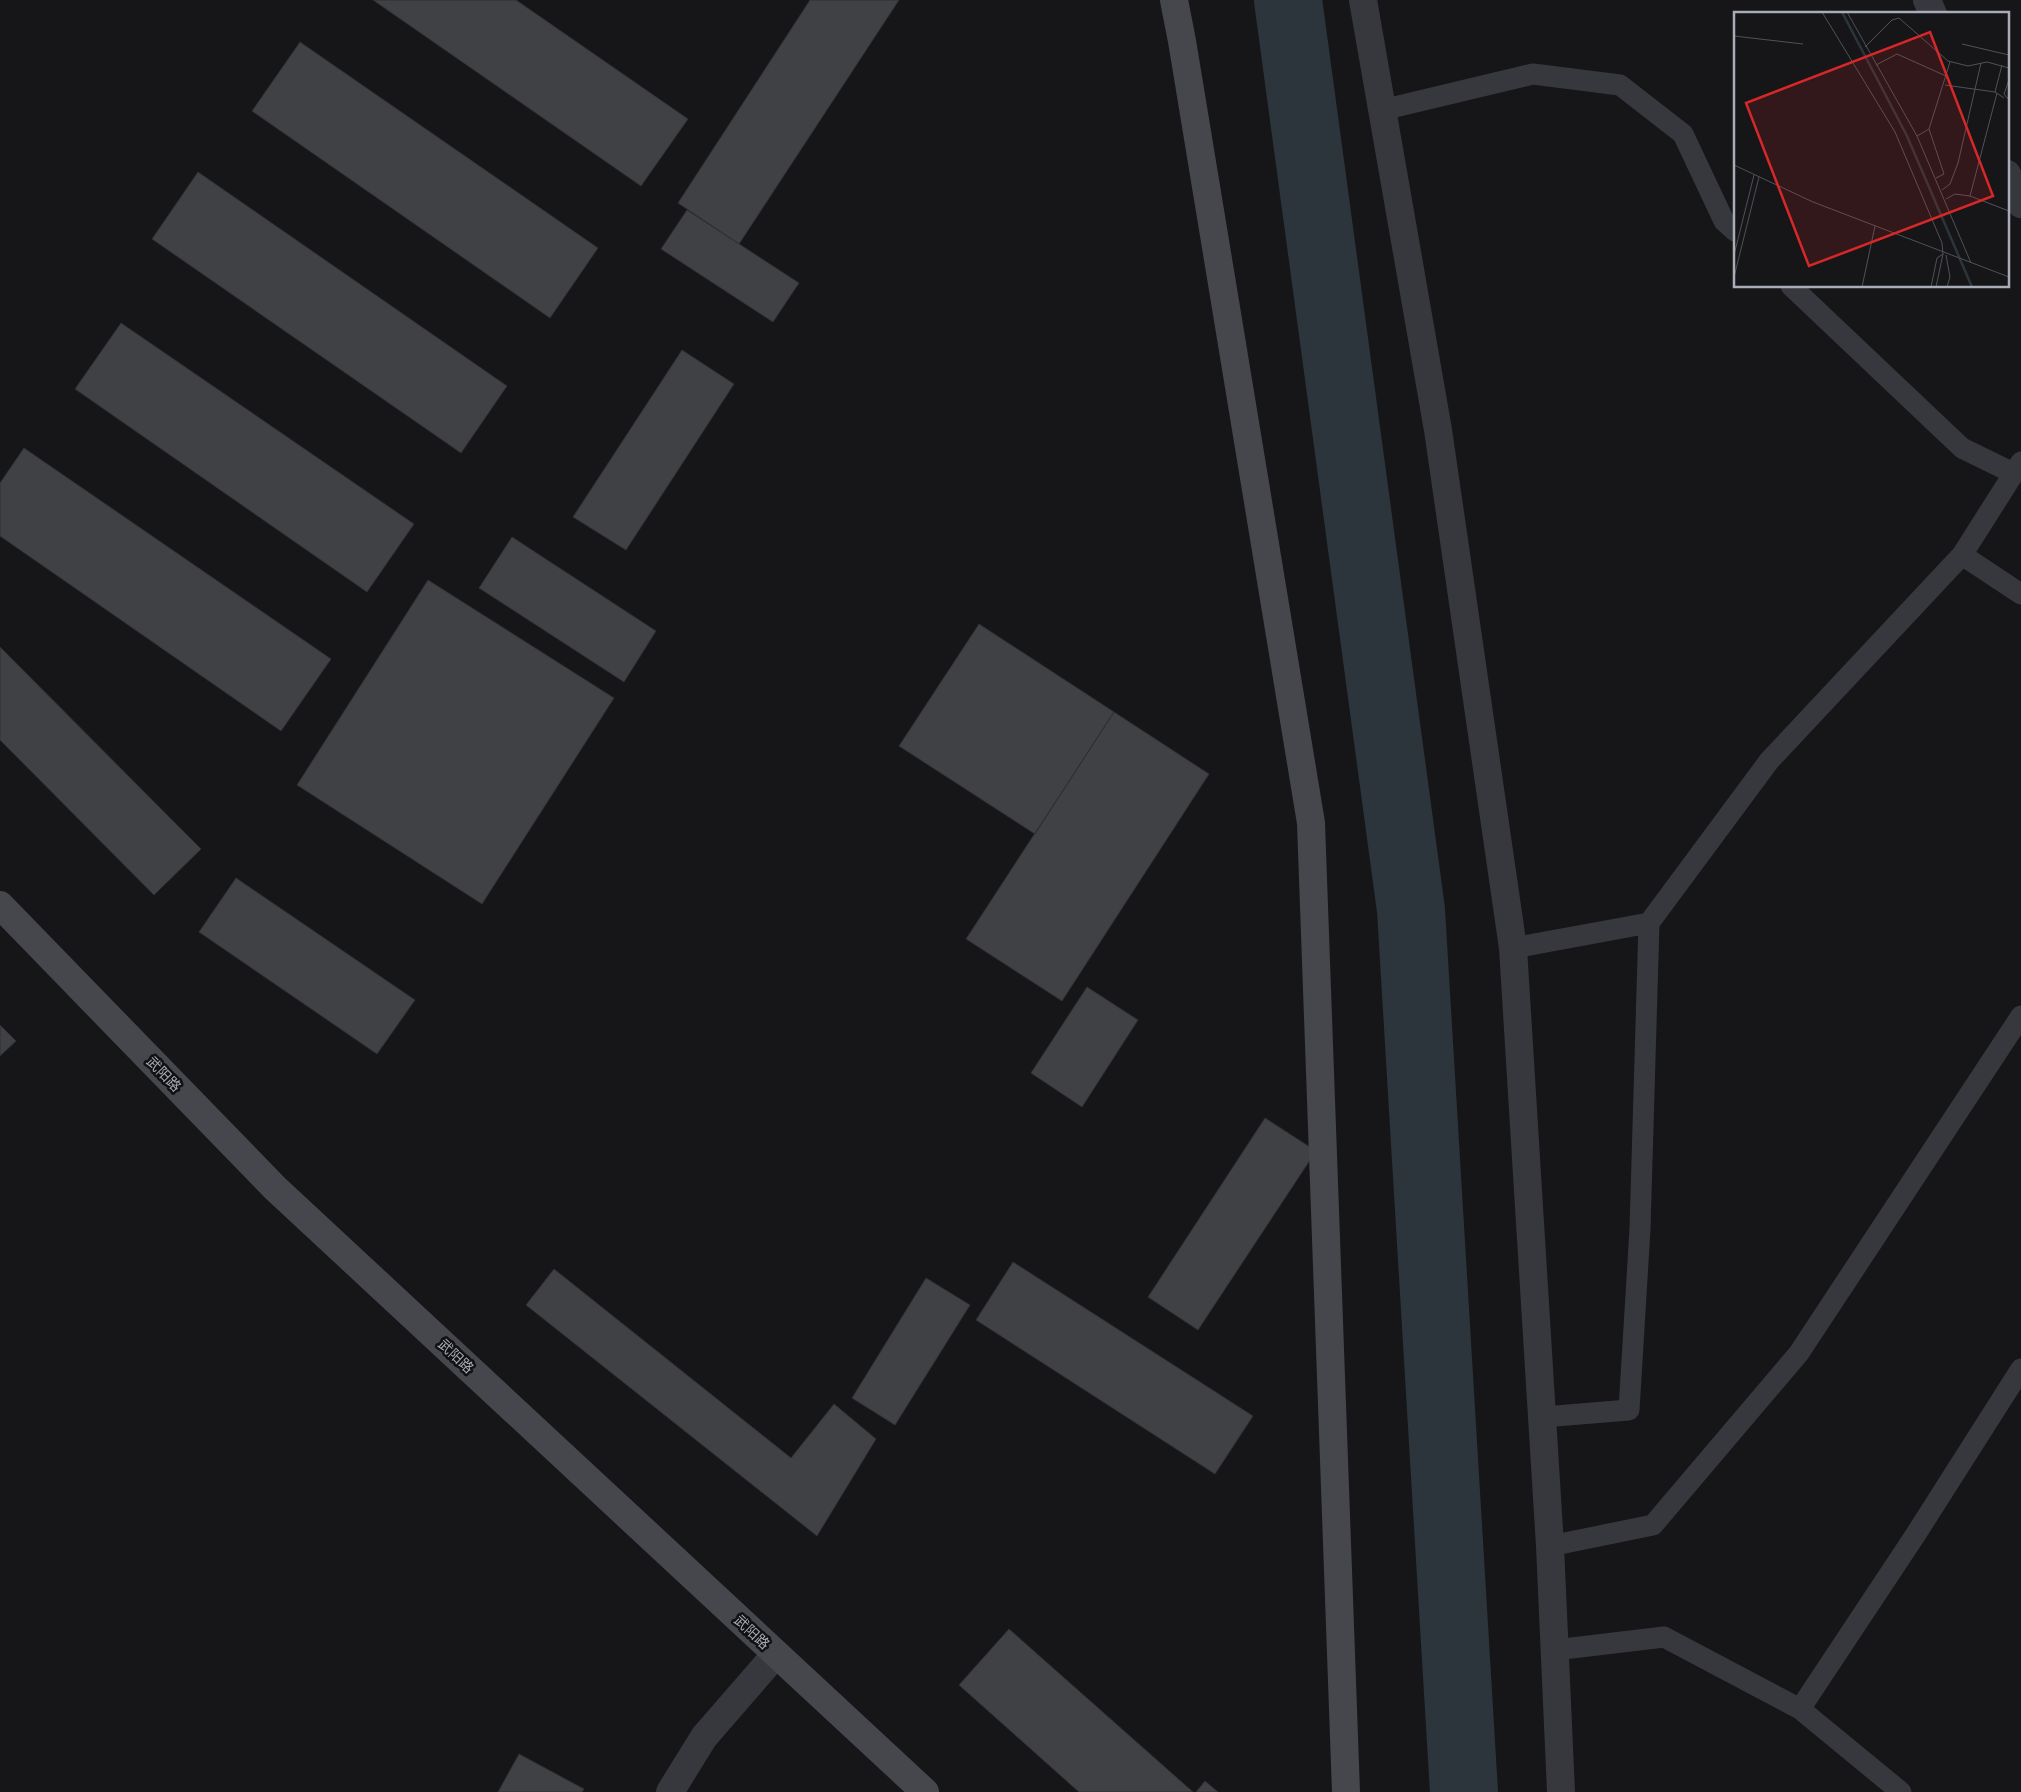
<svg xmlns="http://www.w3.org/2000/svg" width="2021" height="1792" font-family="Arial,'Noto Sans SC',sans-serif">
<style>
.lines{fill:none;stroke-linecap:round;stroke-linejoin:round}
.river{stroke:#2c353c;stroke-width:68}
.building{fill:#404145;stroke:#303034}
.lane{stroke:#37383d;stroke-width:21}
.street{stroke:#37383d;stroke-width:28}
.secondary{stroke:#45474d;stroke-width:28}
.labels{text-anchor:middle;dominant-baseline:central;stroke-width:5;stroke-linejoin:round;paint-order:stroke}
.street-label{font-size:14px;fill:#a8adb8;stroke:#111113}
.inset-river{fill:none;stroke:#2c353c;stroke-width:2.5}
.inset-road{fill:none;stroke:#505258;stroke-width:1}
.view{fill:#d62828;fill-opacity:0.15;stroke:#d62828;stroke-width:2.5}
.inset-edge{fill:none;stroke:#a8adb8;stroke-width:2.5}
</style>
<rect width="100%" height="100%" fill="#161618"/>
<g class="lines">
<!-- river -->
<path class="river" d="M1288,0l123,910 53,882"/>
</g>
<!-- building -->
<path class="building" d="M373,0h143l172,119 -47,67z
M810,0h89l-160,244 -61,-41z
M300,42l298,206 -48,70 -298,-207z
M198,172l309,214 -46,67 -309,-214z
M687,210l112,73 -26,39 -112,-73z
M121,323l293,201 -47,68 -292,-203z
M682,350l52,34 -108,166 -53,-33z
M24,448l307,211 -50,72 -281,-195v-53z
M512,537l144,94 -32,51 -145,-94z
M428,580l186,118 -132,206 -185,-119z
M979,624l135,88 -79,122 -136,-88z
M0,647l201,202 -47,46 -154,-155z
M1114,712l95,62 -147,227 -96,-62z
M236,878l179,122 -38,54 -178,-122z
M1087,987l51,33 -56,87 -51,-34z
M0,1025l16,16 -16,15z
M1265,1118l51,33 -118,179 -50,-33z
M1013,1262l240,154 -38,58 -239,-154z
M554,1269l237,189 43,-54 42,35 -59,97 -291,-231z
M926,1278l44,27 -75,120 -43,-27z
M1009,1629l184,163h-114l-120,-107z
M519,1754l65,35 -2,3h-84z
M1205,1781l13,11h-22z"/>
<g class="lines">
<!-- lane -->
<path class="lane" d="M1382,110l151,-36 87,11 63,49 41,87 11,10
M1791,286l171,162 51,25
M1962,555l59,39
M1513,948l136,-25 120,-162 193,-206 59,-93
M1543,1417l86,-7 11,-181 9,-306
M1550,1546l103,-21 146,-172 222,-337
M1555,1650l109,-13 136,72 101,83
M1800,1709l116,-175 105,-165"/>
<!-- street -->
<path class="street" d="M1363,0l75,430 75,518 37,598 11,246
M1927,0l6,14
M2007,174l14,30
M670,1792l34,-55 72,-83"/>
<!-- secondary -->
<path class="secondary" d="M1174,0l8,41 129,782 35,969
M0,905l275,283 650,604"/>
</g>
<g class="labels">
<!-- street labels -->
<g class="street-label">
<text transform="translate(164 1074) rotate(46)">武阳路</text>
<text transform="translate(456 1356) rotate(43)">武阳路</text>
<text transform="translate(752 1632) rotate(43)">武阳路</text>
</g>
</g>
<!-- overview -->
<g transform="translate(1734 12)">
<rect width="275" height="275" fill="#161618"/>
<path class="inset-river" d="M108,0l65,124 65,151"/>
<path class="inset-road" d="M88,0l73,120 47,111 1,11 -7,33M113,0l70,124 54,127M0,24l69,8M228,32l47,11M131,35l27,-27 7,-2 49,43 20,5 19,-4 22,6M142,53l21,-11 49,22M275,68l-5,14 5,6M211,73l50,7 9,6M261,80l7,-27M195,117l15,45 -8,4M183,124l12,-7 21,-67M0,153l79,37 196,75M208,178l8,-6 8,-21 23,-100M236,184l27,-103M212,187l9,-5 15,2 39,15M0,243l20,-80M212,243l4,22 -3,10M0,265l25,-100M128,275l13,-61M197,275l6,-29 6,-4"/>
<path class="view" d="M196,20l63,164 -184,70 -63,-163z"/>
<rect width="275" height="275" class="inset-edge"/>
</g>
</svg>
